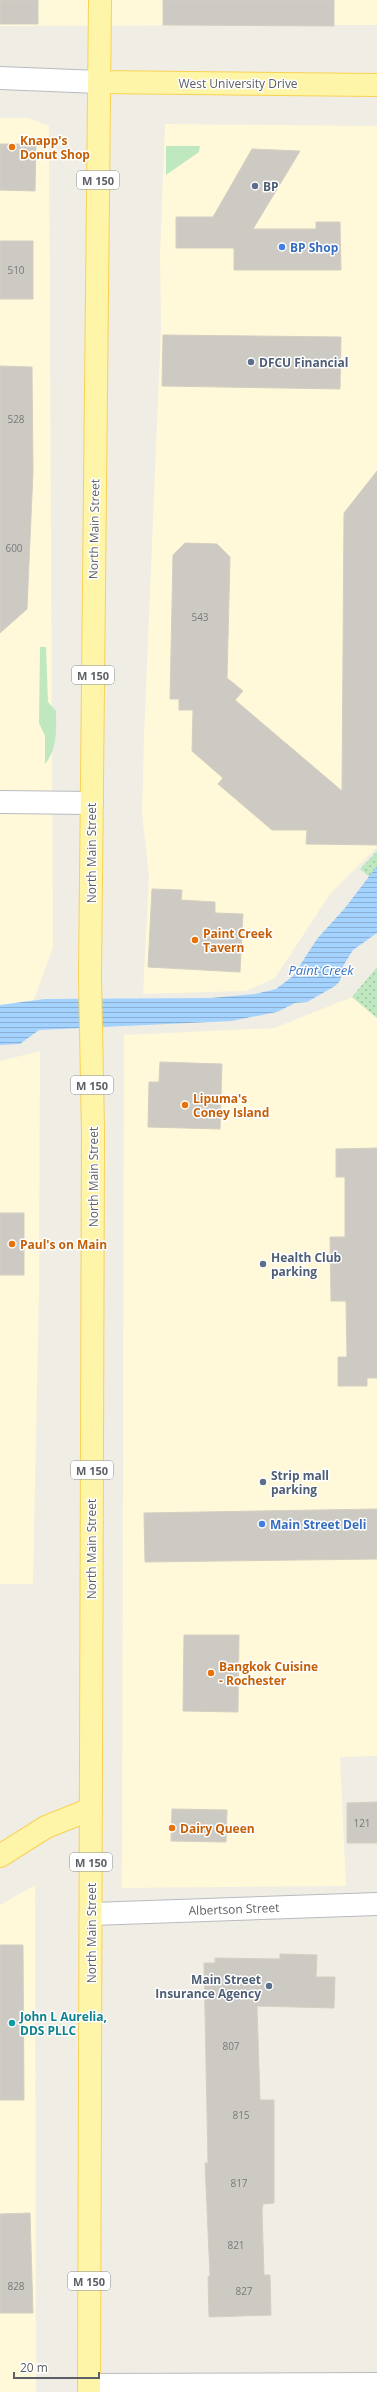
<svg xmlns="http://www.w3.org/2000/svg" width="377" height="2392" font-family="'Open Sans',sans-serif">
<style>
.commercial{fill:#fff8d9}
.green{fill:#bfe8c1}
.park{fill:url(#park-dots)}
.water{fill:url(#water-rules)}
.building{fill:#cccac3;stroke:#d4cfc1}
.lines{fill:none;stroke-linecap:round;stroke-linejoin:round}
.minor-casing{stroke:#b9bbc0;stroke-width:24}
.major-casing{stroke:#f9d252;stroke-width:24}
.minor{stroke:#fff;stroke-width:22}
.major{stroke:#fff5a9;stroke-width:22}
.food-dot{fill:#e8710a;stroke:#fff;stroke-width:1.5}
.service-dot{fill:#5c6f8a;stroke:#fff;stroke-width:1.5}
.shop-dot{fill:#3f7fe0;stroke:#fff;stroke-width:1.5}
.culture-dot{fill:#0f9aa8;stroke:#fff;stroke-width:1.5}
.labels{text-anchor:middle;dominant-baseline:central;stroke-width:3;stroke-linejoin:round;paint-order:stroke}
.number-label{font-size:10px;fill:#787a7c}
.shield{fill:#fff;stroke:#8d8f93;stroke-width:1}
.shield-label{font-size:11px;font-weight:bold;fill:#5c5f65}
.street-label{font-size:12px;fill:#5c5f65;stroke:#fff}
.food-label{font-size:12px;font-weight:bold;fill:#c56008;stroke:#fff;text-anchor:start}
.service-label{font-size:12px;font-weight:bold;fill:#4e5e75;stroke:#fff;text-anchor:start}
.shop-label{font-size:12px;font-weight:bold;fill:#366cbe;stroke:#fff;text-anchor:start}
.culture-label{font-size:12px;font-weight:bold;fill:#0d838f;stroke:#fff;text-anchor:start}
.water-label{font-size:13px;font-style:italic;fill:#3d77c1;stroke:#fff}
</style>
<defs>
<pattern id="park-dots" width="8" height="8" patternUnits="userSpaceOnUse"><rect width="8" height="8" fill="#bfe8c1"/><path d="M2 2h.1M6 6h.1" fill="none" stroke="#9ebfa0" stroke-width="1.8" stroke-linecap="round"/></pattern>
<pattern id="water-rules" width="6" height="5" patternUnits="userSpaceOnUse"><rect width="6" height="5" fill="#a4d3ff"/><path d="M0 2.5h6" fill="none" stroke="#89aed2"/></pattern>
</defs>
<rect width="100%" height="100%" fill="#efede4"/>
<!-- commercial -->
<path class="commercial" d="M0,0h377v25l-377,1z
M0,118h28l21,8 4,821 -19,53 -34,5z
M165,124l212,2v721l-47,47 -55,84 -29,13 -103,3 6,-118 -7,-62 2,-78 17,-409 -1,-72z
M352,997l25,21v738l-37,1 6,129 -224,2 2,-853 150,-7z
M40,1051l-1,239 -6,294h-33v-523z
M35,1885l1,507h-36v-487z"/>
<!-- green -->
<path class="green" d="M166,146h34l-1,6 -33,23z
M40,647h6l2,55 8,9c0,19 2,37 -11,53v-28l-6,-13z"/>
<!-- park -->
<path class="park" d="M377,851v32l-17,-14z
M377,967v51l-25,-21z"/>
<!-- water -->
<path class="water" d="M377,866v67l-24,17 -10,16 -3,15 -5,5 -28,16 -12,1 -18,9 -46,9 -192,9 -19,14 -20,1v-40l45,-6 166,-1 44,-4 21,-5 17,-13 24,-37 28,-31z"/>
<!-- building -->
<path class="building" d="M0,0h38v24h-38z
M163,0h171v26l-171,-1z
M0,144h36l-1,47 -35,-1z
M252,149l48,2 -47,78h63v-7h24l1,48h-107v-22h-58v-31h37z
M0,241h33v58h-33z
M163,335l178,2 -1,52 -178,-3z
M0,366l32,1 1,105 -6,137 -27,24z
M377,471v374l-71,-1 1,-14h-35l-54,-46 5,-6 -31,-27 1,-41h-14v-11h-9l3,-144 12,-12 32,1 13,13 -3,121 16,13 -8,9 107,91 2,-278z
M152,889l30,1 -1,10 34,2v11l28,1 -3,58 -92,-5z
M160,1062l62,2 -2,65 -72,-2 1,-45h10z
M377,1148v230h-10v8h-29v-29h9l-1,-56h-15l-1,-64h15v-60h-9v-28z
M0,1213h24v62h-24z
M377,1509v50l-232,3 -1,-49z
M184,1635h55l-1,77 -55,-1z
M377,1802v41h-30v-40z
M172,1809l55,1 -1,32 -55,-1z
M0,1945h23l1,155h-24z
M280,1954l37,1 -1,22h19l-1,31 -77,-2 3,94h14v103l-11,1 -1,7 2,64h6l1,40 -62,2 -1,-40 2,-1 -5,-113h3l-4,-200h11v-5l65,1z
M30,2213l3,100h-33v-99z"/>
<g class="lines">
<!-- minor casing -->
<g class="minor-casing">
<path id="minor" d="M0,78l99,4
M0,802l92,1
M92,1914l285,-10
M89,2385l288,-1"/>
</g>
<!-- major casing -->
<g class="major-casing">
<path id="major" d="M99,82l278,3
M0,1856l46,-29 45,-18
M89,2392l4,-1261 -3,-154 10,-977"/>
</g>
<!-- minor -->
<use href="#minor" class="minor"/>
<!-- major -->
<use href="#major" class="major"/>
</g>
<!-- markers -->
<g class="food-dot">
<circle cx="12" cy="147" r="4"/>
<circle cx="195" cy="940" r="4"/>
<circle cx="185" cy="1105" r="4"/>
<circle cx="12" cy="1244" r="4"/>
<circle cx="211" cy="1673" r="4"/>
<circle cx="172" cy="1828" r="4"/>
</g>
<g class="service-dot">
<circle cx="255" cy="186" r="4"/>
<circle cx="251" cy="362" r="4"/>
<circle cx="263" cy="1264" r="4"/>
<circle cx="263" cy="1482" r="4"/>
<circle cx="269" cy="1986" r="4"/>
</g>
<g class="shop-dot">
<circle cx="282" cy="247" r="4"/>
<circle cx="262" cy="1524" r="4"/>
</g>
<circle class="culture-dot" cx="12" cy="2023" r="4"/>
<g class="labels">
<!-- number labels -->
<g class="number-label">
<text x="16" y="270">510</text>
<text x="16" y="419">528</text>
<text x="14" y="548">600</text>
<text x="200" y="617">543</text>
<text x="362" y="1823">121</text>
<text x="231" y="2046">807</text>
<text x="241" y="2115">815</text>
<text x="239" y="2183">817</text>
<text x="236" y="2245">821</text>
<text x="16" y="2286">828</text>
<text x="244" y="2291">827</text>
</g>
<!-- shield labels -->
<g class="shield">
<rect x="77" y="171" width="42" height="18" rx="3"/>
<rect x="72" y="666" width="42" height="18" rx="3"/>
<rect x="71" y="1076" width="42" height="18" rx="3"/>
<rect x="71" y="1461" width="42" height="18" rx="3"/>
<rect x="70" y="1853" width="42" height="18" rx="3"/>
<rect x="68" y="2272" width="42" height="18" rx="3"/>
</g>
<g class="shield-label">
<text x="98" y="180">M 150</text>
<text x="93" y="675">M 150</text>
<text x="92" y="1085">M 150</text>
<text x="92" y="1470">M 150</text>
<text x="91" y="1862">M 150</text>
<text x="89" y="2281">M 150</text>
</g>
<!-- street labels -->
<g class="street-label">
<text x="238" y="83">West University Drive</text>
<text transform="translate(94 529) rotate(-89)">North Main Street</text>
<text transform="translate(91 853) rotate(-90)">North Main Street</text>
<text transform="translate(93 1177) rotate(-90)">North Main Street</text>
<text transform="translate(91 1549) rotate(-90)">North Main Street</text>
<text transform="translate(234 1909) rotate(-2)">Albertson Street</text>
<text transform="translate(91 1933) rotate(-90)">North Main Street</text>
</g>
<!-- food labels -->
<g class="food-label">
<text x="20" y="140">Knapp's<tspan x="20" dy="14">Donut Shop</tspan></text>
<text x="203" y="933">Paint Creek<tspan x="203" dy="14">Tavern</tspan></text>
<text x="193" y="1098">Lipuma's<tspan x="193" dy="14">Coney Island</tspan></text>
<text x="20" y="1244">Paul's on Main</text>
<text x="219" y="1666">Bangkok Cuisine<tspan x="219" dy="14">- Rochester</tspan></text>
<text x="180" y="1828">Dairy Queen</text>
</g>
<!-- service labels -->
<g class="service-label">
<text x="263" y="186">BP</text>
<text x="259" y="362">DFCU Financial</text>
<text x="271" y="1257">Health Club<tspan x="271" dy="14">parking</tspan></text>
<text x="271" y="1475">Strip mall<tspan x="271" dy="14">parking</tspan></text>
<text x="261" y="1979" text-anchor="end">Main Street<tspan x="261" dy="14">Insurance Agency</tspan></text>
</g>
<!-- shop labels -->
<g class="shop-label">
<text x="290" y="247">BP Shop</text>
<text x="270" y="1524">Main Street Deli</text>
</g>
<!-- culture labels -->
<g class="culture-label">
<text x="20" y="2016">John L Aurelia,<tspan x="20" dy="14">DDS PLLC</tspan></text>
</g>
<!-- water labels -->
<g class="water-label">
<text x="321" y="970">Paint Creek</text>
</g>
</g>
<!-- scale -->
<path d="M14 2372v6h85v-6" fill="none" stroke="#5c5f65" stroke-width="2"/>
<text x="20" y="2372" font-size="12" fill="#5c5f65" stroke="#ffffff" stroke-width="3" paint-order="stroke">20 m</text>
</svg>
